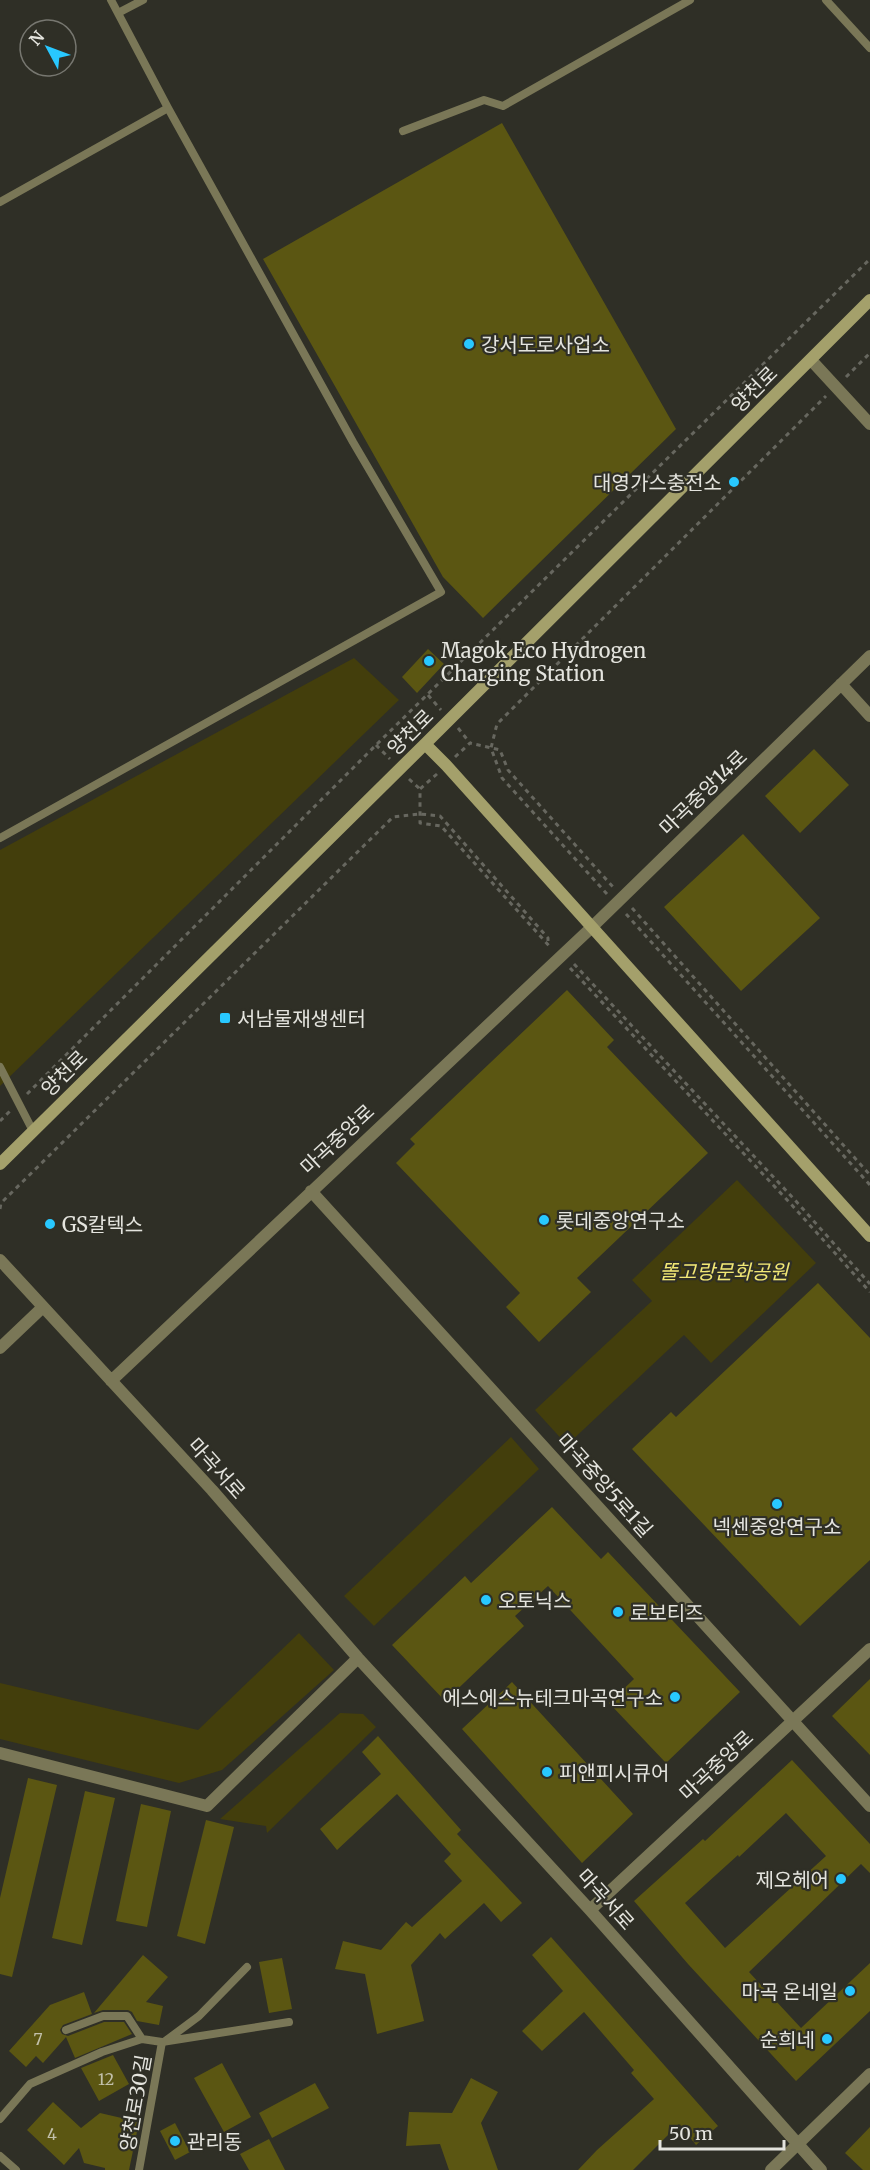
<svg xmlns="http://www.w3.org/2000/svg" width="870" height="2170" font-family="Merriweather,'Noto Sans KR',serif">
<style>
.green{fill:#433e0c}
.building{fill:#5b5612;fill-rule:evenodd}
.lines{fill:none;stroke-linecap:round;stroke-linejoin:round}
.path{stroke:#67675f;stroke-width:3;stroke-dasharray:4.5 4.5;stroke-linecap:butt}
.service{stroke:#7a7757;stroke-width:8}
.minor{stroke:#7a7757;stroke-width:12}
.secondary{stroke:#a4a06b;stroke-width:12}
.poi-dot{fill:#28c8ff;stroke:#2f2f26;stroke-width:2}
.labels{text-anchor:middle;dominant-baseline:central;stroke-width:4.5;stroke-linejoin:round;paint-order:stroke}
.number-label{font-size:16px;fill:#c2c0ab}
.poi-label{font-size:20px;fill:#e4e4de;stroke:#2f2f26;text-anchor:start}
.street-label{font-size:20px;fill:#e4e4de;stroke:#2f2f26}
.park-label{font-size:20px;font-style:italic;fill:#f1e775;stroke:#2f2f26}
</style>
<rect width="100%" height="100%" fill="#2f2f26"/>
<!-- green -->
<path class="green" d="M354,658l45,42 -399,386v-236z
M737,1180l79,83 -105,100 -27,-28 -117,110 -32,-35 117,-109 -20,-21z
M511,1437l28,32 -165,157 -30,-30z
M299,1633l35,37 -112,100 -43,13 -179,-44v-56l198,47z
M340,1713l23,1 13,13 -109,106 -1,-7 -46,-7z"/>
<!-- building -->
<path class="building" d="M502,123l174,306 -193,189 -40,-41 -180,-318z
M428,649l16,15 -27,29 -15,-16z
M814,749l35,36 -49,48 -35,-37z
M743,834l77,84 -79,73 -77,-84z
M567,990l47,50 -7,7 101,106 -131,125 14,14 -52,50 -33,-35 14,-14 -124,-130 19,-19 -5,-5z
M818,1283l52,55v222l-70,66 -168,-177 39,-37 5,5z
M552,1507l49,52 7,-7 132,140 -74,71 -57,-60 25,-24 -86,-93 -33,30 9,10 -79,75 -53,-56 73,-69 6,7z
M870,1679v76l-38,-39z
M512,1682l121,132 -51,49 -120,-134z
M378,1736l83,94 -4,4 65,69 -21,19 -17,-19 -39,36 -5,-6 -29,32 13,56 -47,13 -12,-60 -30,-5 8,-28 38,9 25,-28 6,5 50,-46 -18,-20 7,-7 -54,-60 -60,56 -17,-21 61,-55 -19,-22z
M792,1760l78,84v29l-9,-9 -112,108 52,56 69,-65v48l-74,70 -108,-117 -54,-63 69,-62 2,2zM786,1813l40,43 -101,92 -40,-45 53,-48 1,2z
M28,1778l29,7 -45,192 -12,-3v-76z
M85,1791l30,7 -33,147 -30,-7z
M141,1804l30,7 -24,116 -31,-6z
M206,1820l28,7 -29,117 -28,-8z
M551,1937l167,189 -22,19 -17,-21 -46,46h-55l19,-20 57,-51 -23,-26 3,-3 -50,-58 -42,39 -20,-20 41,-40 -31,-36z
M143,1955l25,22 -22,25 17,4 -4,19 -22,-4 -5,-9 -4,-2h-25l-9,3z
M282,1958l10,51 -23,4 -10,-51z
M84,1992l8,22 -29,11 -3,5 2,4 6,2 36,-14h20l8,12 -57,24 -9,-21 -23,26 -7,-7 -10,11 -17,-16 41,-46z
M113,2055l16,29 -30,17 -18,-33z
M222,2063l29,54 -27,15 -30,-54z
M471,2078l27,14 -17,31 17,47h-49l-9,-26 -34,2 3,-34 43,1z
M315,2083l14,25 -57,30 -13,-25z
M53,2102l28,26 19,-15 39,9 -10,48h-24v-2l-21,-5 -5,-15 -15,17 -37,-35z
M175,2123l15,29 -15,8 -15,-29z
M870,2127v43h-7l-18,-17z
M269,2139l16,31h-36l-9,-16z"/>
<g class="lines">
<!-- path -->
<path class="path" d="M846,377l24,-24
M428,695l13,15
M458,728l12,15
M376,745l14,14
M455,757l15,-14 30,7 8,20 105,117
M437,774l-17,15v34l21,3 110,122
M409,779l11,10
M607,894l-105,-116 -11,-30 6,-24 329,-328
M632,908l238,267
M626,914l244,271
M574,964l220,235 76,85
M570,968l220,235 80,89
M27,1094l349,-349 494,-486
M0,1121l10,-10
M0,1209l1,-6 392,-386 27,-3 20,2 108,122v5"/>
<!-- service -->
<path class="service" d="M826,0l44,48
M118,13l25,-13
M403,131l81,-31 19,6 187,-106
M0,202l168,-94
M0,838l441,-246 -88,-150 -185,-334 -57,-108
M0,1067l33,64
M66,2030l37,-14h24l15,23
M164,2042l35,-26 48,-49
M0,2119l30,-35 72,-32 40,-13 20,3 127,-20
M0,2156l16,14
M139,2170l23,-128"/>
<!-- minor -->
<path class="minor" d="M811,360l59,64
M841,684l29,32
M311,1191l559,615
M0,1260l212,230 146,168 232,252 231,260
M0,1348l43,-41
M111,1381l480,-453 279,-272
M0,1753l207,53 151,-148
M590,1910l280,-261
M771,2170l99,-96"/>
<!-- secondary -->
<path class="secondary" d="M425,744l21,21 424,471
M0,1164l425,-420 445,-444"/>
</g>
<!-- markers -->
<g class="poi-dot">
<circle cx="469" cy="344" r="6"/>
<circle cx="734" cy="482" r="6"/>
<circle cx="429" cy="661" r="6"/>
<rect x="219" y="1012" width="12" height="12" rx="3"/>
<circle cx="544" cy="1220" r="6"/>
<circle cx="50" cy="1224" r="6"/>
<circle cx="777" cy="1504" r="6"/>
<circle cx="486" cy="1600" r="6"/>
<circle cx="618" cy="1612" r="6"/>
<circle cx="675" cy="1697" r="6"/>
<circle cx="547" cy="1772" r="6"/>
<circle cx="841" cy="1879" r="6"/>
<circle cx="850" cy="1991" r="6"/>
<circle cx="827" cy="2039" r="6"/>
<circle cx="175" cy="2141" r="6"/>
</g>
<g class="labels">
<!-- number labels -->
<g class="number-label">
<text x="38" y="2039">7</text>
<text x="106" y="2079">12</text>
<text x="52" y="2134">4</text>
</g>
<!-- poi labels -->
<g class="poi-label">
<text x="481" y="344">강서도로사업소</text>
<text x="722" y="482" text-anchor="end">대영가스충전소</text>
<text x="441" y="650">Magok Eco Hydrogen<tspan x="441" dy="23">Charging Station</tspan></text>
<text x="237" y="1018">서남물재생센터</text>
<text x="556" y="1220">롯데중앙연구소</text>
<text x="62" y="1224">GS칼텍스</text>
<text x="777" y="1526" text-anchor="middle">넥센중앙연구소</text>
<text x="498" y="1600">오토닉스</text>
<text x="630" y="1612">로보티즈</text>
<text x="663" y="1697" text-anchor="end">에스에스뉴테크마곡연구소</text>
<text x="559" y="1772">피앤피시큐어</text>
<text x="829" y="1879" text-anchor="end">제오헤어</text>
<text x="838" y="1991" text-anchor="end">마곡 온네일</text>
<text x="815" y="2039" text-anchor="end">순희네</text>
<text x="187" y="2141">관리동</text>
</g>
<!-- street labels -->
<g class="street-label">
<text transform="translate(754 389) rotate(-45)">양천로</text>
<text transform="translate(410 732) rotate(-45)">양천로</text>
<text transform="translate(703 792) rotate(-44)">마곡중앙14로</text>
<text transform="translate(64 1073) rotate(-45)">양천로</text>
<text transform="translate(337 1139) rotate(-43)">마곡중앙로</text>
<text transform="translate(217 1468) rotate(48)">마곡서로</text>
<text transform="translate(605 1485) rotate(48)">마곡중앙5로1길</text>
<text transform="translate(716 1765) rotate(-43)">마곡중앙로</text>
<text transform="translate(606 1899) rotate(48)">마곡서로</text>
<text transform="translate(135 2103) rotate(-80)">양천로30길</text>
</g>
<!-- park labels -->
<g class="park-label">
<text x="724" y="1271">똘고랑문화공원</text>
</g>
</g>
<!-- north arrow -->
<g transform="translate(48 48) rotate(311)"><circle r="28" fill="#2f2f26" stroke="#777770" stroke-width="1.5"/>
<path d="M0-4.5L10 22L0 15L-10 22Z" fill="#28c8ff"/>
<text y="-9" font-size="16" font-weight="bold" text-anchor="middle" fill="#e4e4de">N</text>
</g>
<!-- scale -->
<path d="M660 2140v9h124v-9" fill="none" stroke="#e4e4de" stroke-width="3"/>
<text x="669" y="2140" font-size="18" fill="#e4e4de" stroke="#2f2f26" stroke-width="4.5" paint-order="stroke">50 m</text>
</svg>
